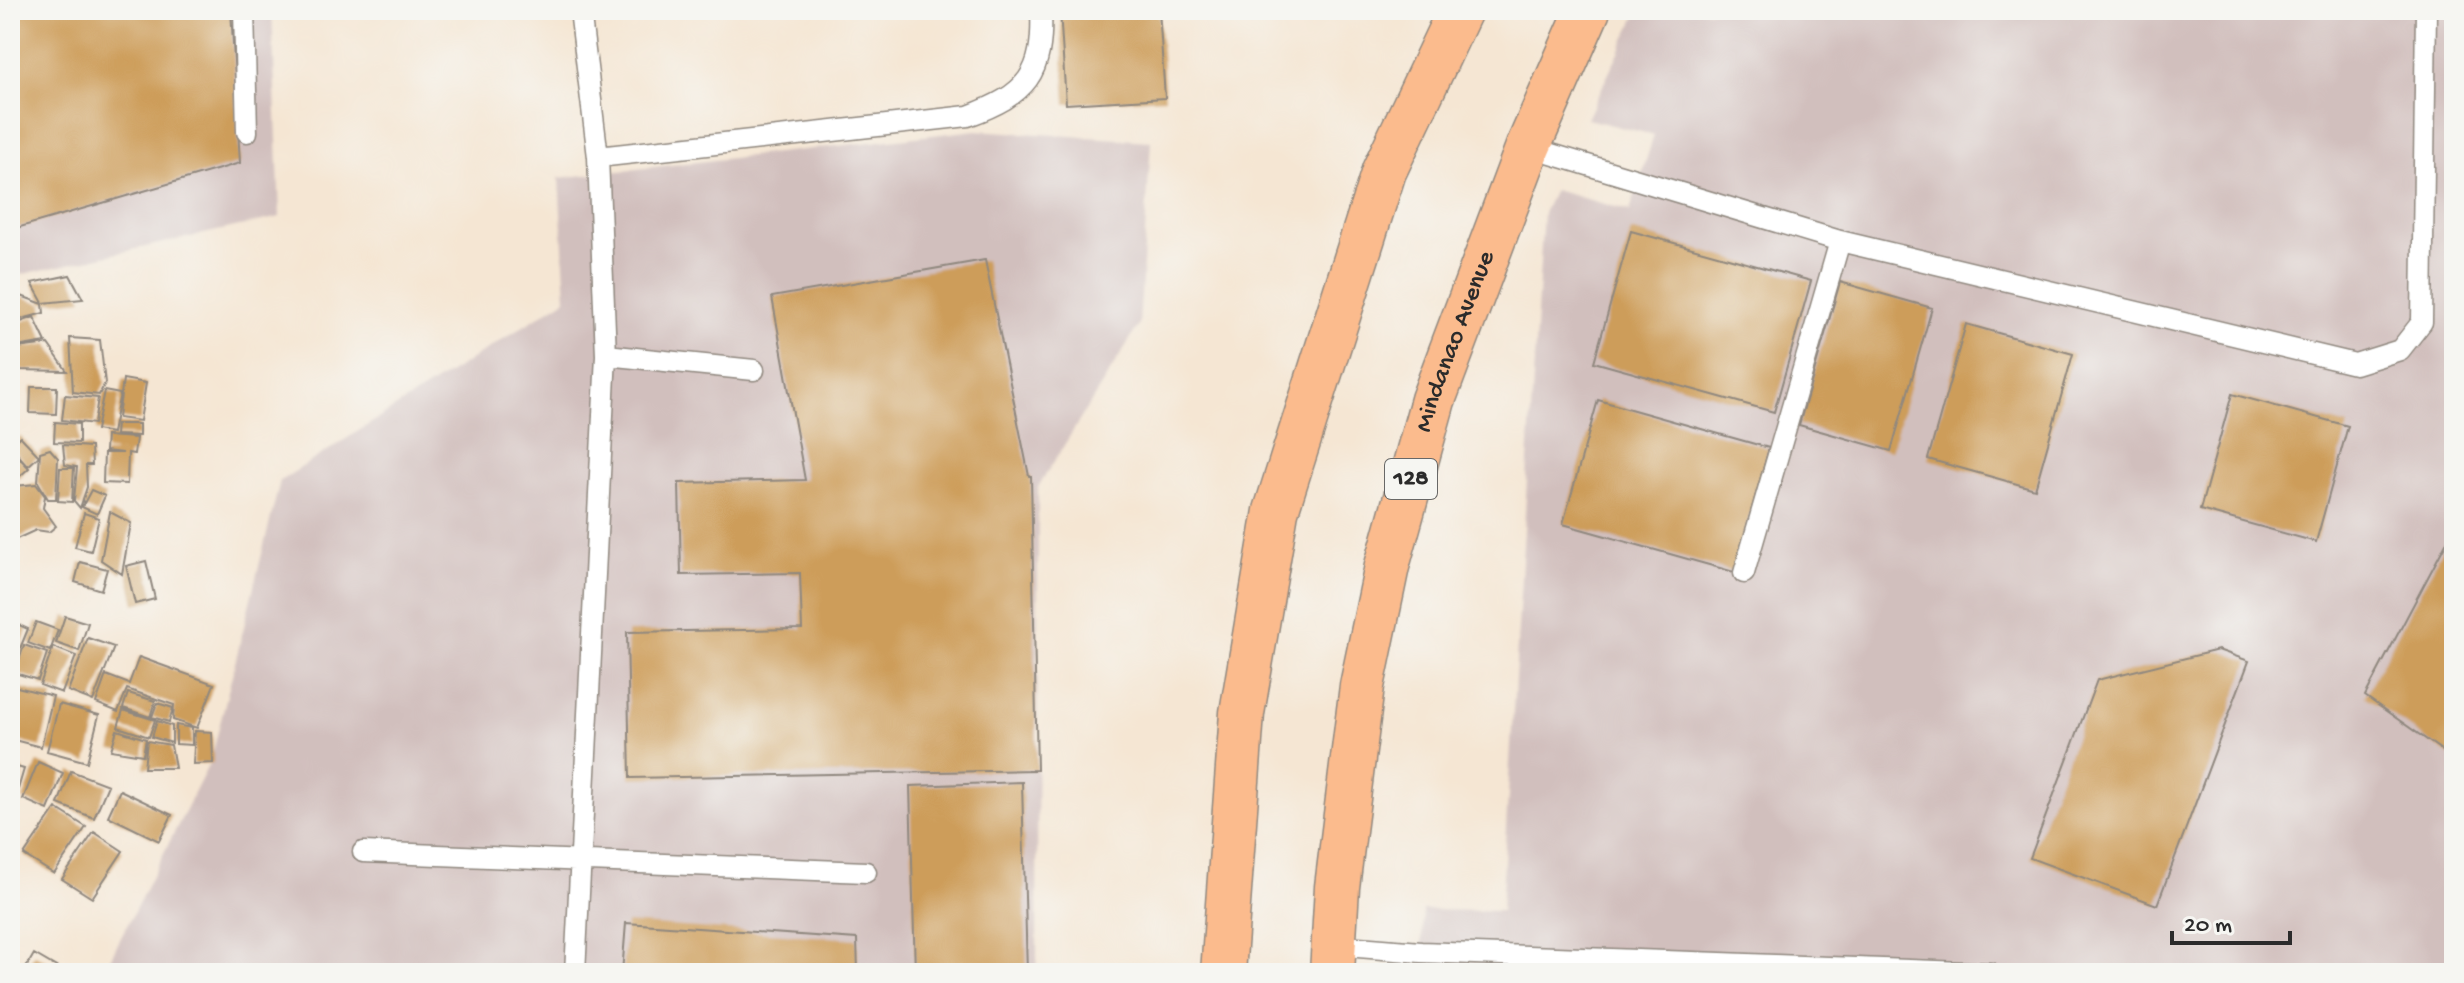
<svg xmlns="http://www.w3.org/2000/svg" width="2464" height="983" font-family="'Gochi Hand',sans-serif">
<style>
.industrial{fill:#d1bfbd}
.building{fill:#cd9d5a}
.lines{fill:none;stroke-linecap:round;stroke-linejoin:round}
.service-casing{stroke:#90887f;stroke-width:23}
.primary-casing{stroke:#90887f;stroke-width:47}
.service{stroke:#fff;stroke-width:20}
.primary{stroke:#fbbb8d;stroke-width:44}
.labels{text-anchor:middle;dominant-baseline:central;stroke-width:6;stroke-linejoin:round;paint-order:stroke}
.shield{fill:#f6f6f2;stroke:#686867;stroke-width:2}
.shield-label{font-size:24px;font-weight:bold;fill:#2b2b2b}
.street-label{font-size:26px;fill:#2b2b2b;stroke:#f6f6f2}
</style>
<rect width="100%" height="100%" fill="#f6f6f2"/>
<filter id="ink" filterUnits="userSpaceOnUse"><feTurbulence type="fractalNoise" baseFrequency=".0125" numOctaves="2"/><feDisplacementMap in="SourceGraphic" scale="16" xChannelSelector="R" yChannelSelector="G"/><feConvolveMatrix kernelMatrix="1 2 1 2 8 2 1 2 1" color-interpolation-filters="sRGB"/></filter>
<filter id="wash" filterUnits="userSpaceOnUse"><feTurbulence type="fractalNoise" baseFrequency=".006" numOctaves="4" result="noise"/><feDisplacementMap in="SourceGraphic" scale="32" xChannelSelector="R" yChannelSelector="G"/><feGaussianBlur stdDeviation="1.8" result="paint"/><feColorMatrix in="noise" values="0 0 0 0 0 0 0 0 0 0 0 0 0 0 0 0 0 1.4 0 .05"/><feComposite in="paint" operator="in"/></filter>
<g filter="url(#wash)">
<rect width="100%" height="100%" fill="#f5e6d3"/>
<!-- industrial -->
<path class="industrial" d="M10,10h262l8,207 -270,60z
M1639,10h815v963h-1033l2,-63 78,1 42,-698 11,-23 76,21 24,-76 -67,-16z
M976,130l175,11 -12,184 -101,162 -1,486h-934l108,-213 69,-279 286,-182 -7,-121z"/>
<g id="blocks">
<!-- building -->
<path class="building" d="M10,10h221l9,153 -230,67z
M1060,10h99l6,88 -99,6z
M1631,231l180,50 -37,131 -180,-50z
M985,260l44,216h2l6,294 -407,8 -3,-146 175,-3 -2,-56 -119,2 -2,-92 126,-3 -33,-183z
M70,275l13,24 -40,4 -11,-20z
M1840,282l92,26 -41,143 -92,-26z
M13,293l30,11 1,9 -30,8z
M34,317l12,25 -36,6v-22z
M1966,324l107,30 -38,135 -107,-30z
M70,338l30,2 5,43 -6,12 -26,-3z
M48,344l19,27 -49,-1 -1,-22z
M10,354h5l-3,32h-2z
M123,379l23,4 -6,38 -22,-3z
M31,387h26l-1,27 -26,-1z
M104,391l16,3 -8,39 -16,-3z
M2232,394l116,32 -32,116 -116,-32z
M65,395l33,3 -4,26 -32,-4z
M1598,400l171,48 -35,124 -171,-48z
M55,422l24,2v19l-25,-1z
M116,424h23v12l-24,-1z
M20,436l19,20 -11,10 -18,-20z
M106,436l30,2 -2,16 -6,-1 -1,31 -24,-1 1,-30h19l-18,-2z
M63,445l28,2 1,18h-6l1,22 -7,21 -6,-7 3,-34 -12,-2z
M10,448l19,20 -19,17z
M50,449l8,9 -2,41h-8l-10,-17 2,-30z
M60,468h14l-2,34 -14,-1z
M36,484l9,12 -2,12 13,18 -7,6 -13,-2 -26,12 5,-56z
M91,490l14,6 -8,18 -15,-7z
M110,512l21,11 -9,51 -21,-14z
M84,513l15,5 -8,33 -16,-4z
M2454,528v231l-89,-63z
M146,561l9,38 -20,5 -9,-38z
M80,562l27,7 -6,21 -26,-8z
M65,616l23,7 -9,28 -23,-8z
M10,621l18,8 -14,34 -4,-2z
M36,622l22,8 -8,21 -22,-8z
M88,638l26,9 -21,54 -25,-10z
M24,645l23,8 -9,27 -23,-7z
M53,647l23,9 -14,37 -22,-8z
M2218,650l31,11 -92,244 -127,-47 67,-178z
M139,657l75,27 -17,44 -24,-8 1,-15 -47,-16 -9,23 -22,-9 10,-28 23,9z
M13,686l40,10 -12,51 -31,-8v-42z
M128,693l27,8 -5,16 -27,-9z
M157,703l16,5 -4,14 -17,-5z
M59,704l40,11 -12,47 -40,-11z
M123,710l32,10 -6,17 -31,-10z
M157,721l15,5v17l-20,-6z
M176,725l16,3v17l-16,-1z
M117,730l29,9 -3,16 -32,-5z
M195,731l17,1 1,31 -20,1z
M147,741l24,4 4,23h-31z
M38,762l25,11 -15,37 -25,-11z
M10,765l14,4 -13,44h-1z
M71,771l37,14 -14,33 -36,-14z
M1022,782l5,191h-112l-5,-187z
M120,790l52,25 -13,26 -51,-25z
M56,808l30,19 -32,47 -30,-19z
M94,832l29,19 -31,47 -30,-19z
M626,923l231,16 1,34h-236z
M34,954l29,17 -1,2h-39z"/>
</g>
</g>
<g filter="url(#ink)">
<use href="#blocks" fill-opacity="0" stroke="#90887f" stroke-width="2"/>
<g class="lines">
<!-- service casing -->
<g class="service-casing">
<path id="service" d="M244,10l3,122
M1528,147l312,94 515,123 45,-14 22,-28 4,-312
M598,157l370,-41c59,-22 76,-41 73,-106
M606,355l148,15
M1744,573l96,-332
M363,852l503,20
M1333,945l88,7 569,21
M575,973l31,-618 -8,-198 -18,-147"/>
</g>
<!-- primary casing -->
<g class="primary-casing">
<g id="primary">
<path d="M1223,973l19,-260 34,-202 108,-340 76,-161"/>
<path id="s1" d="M1332,973l5,-86 25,-201 25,-120 46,-166 95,-253 60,-137"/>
</g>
</g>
<!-- service -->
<use href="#service" class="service"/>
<!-- primary -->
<use href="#primary" class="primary"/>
</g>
</g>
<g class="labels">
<!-- shield labels -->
<rect class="shield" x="1385" y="459" width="52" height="40" rx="6"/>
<g class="shield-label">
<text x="1411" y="479">128</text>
</g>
<!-- street labels -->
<g class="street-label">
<text stroke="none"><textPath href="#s1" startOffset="646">Mindanao Avenue</textPath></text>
</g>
</g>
<!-- margin -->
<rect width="2464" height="983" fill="none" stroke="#f6f6f2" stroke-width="40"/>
<!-- scale -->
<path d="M2172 931v12h118v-12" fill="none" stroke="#2b2b2b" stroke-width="4"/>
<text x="2184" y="931" font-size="24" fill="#2b2b2b" stroke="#f6f6f2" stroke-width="6" paint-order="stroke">20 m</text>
</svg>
